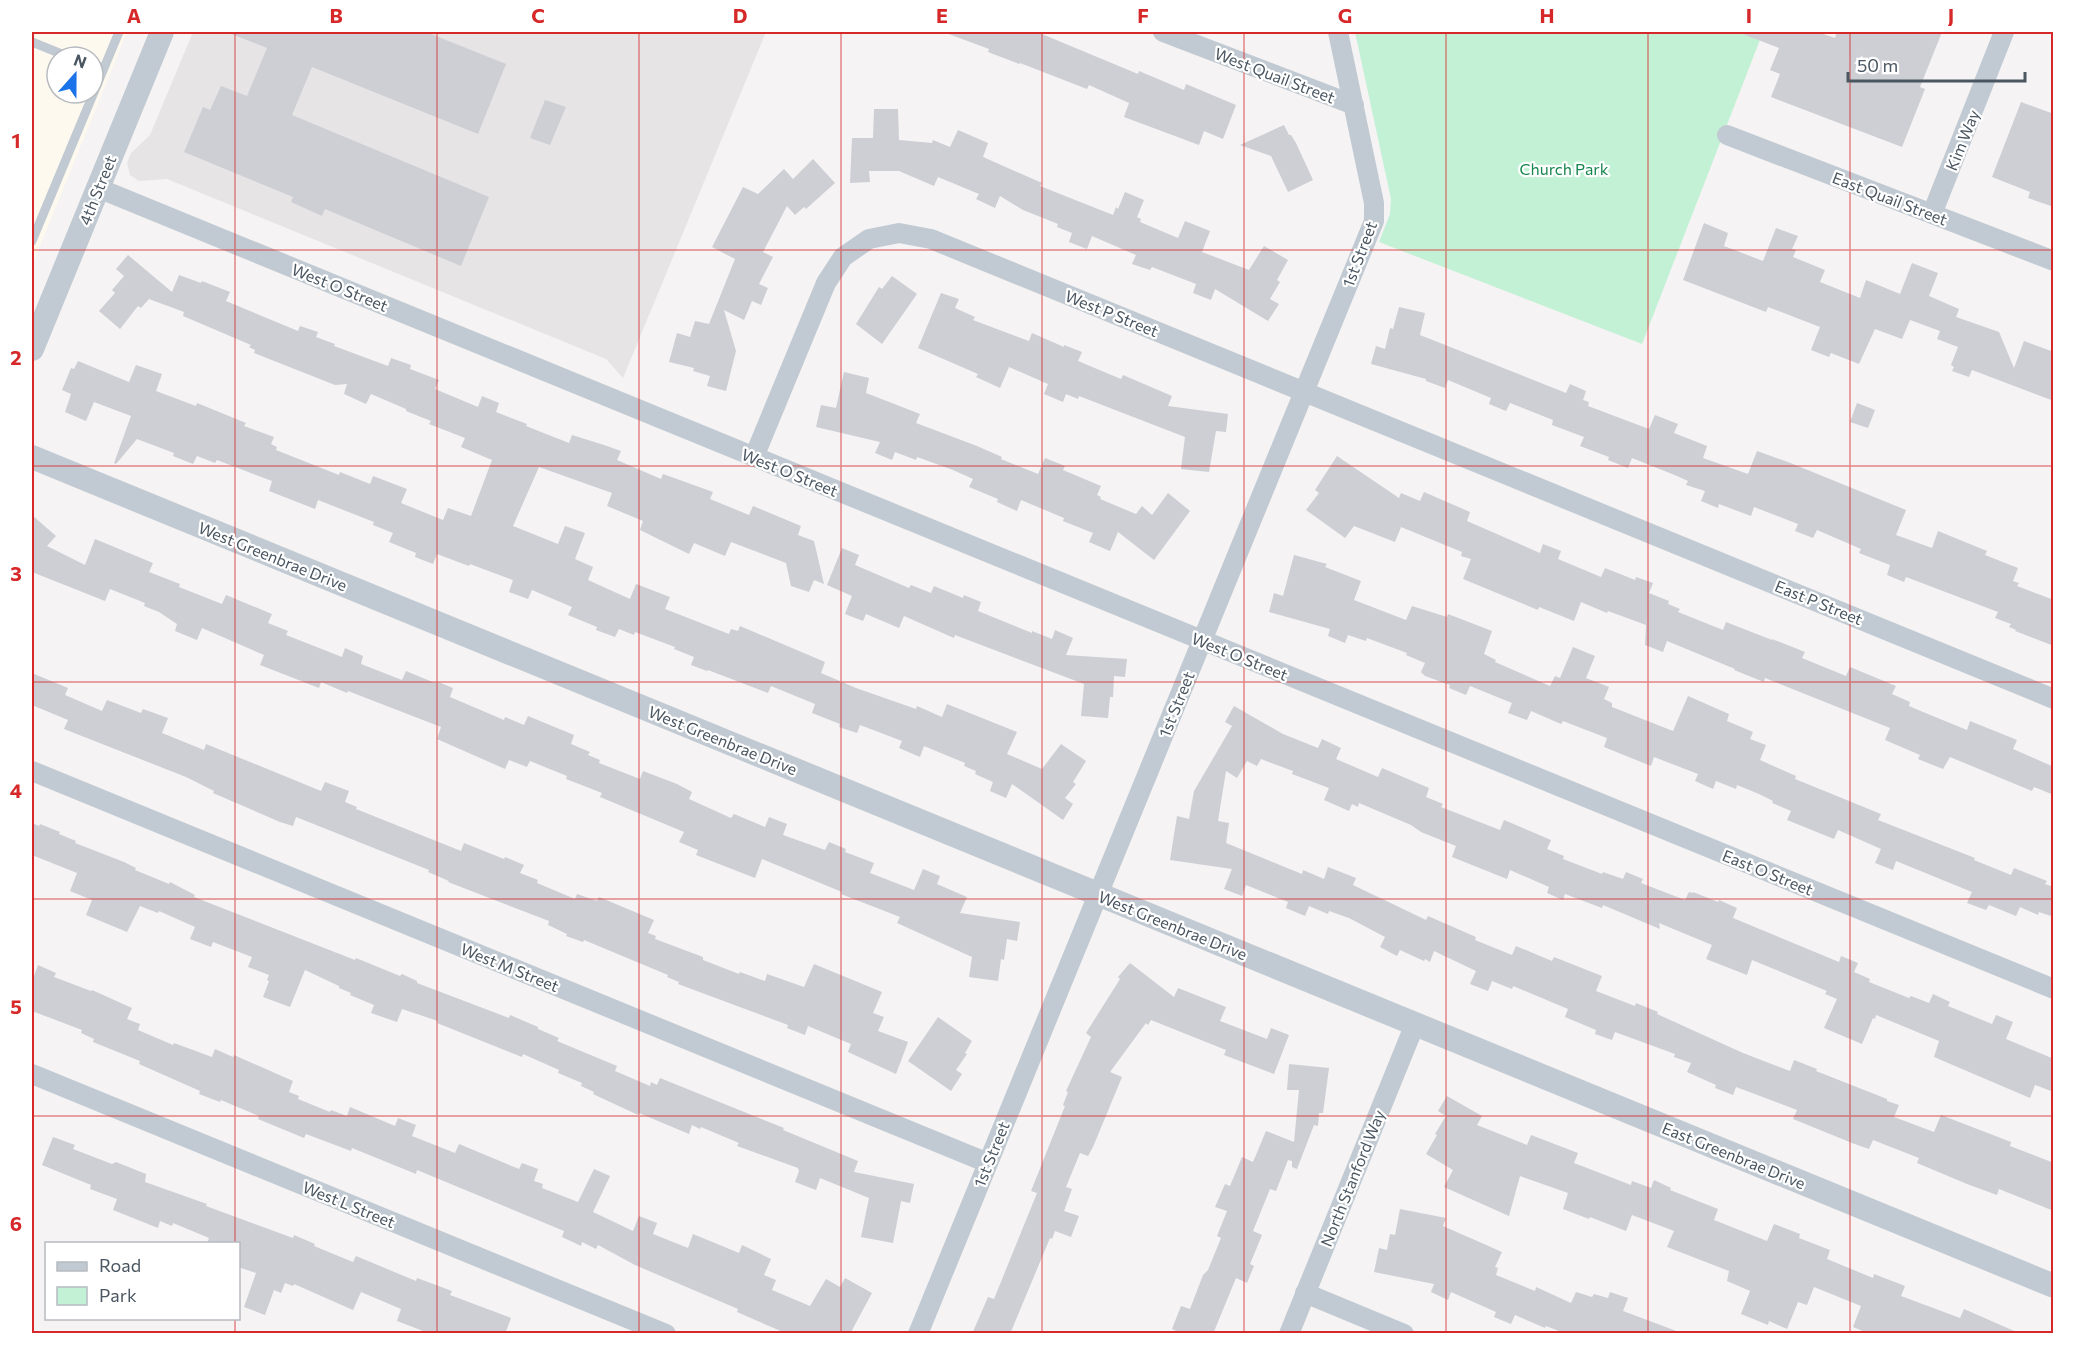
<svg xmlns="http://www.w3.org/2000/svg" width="2085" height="1365" font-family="Commissioner,sans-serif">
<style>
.commercial{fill:#fdf9ef;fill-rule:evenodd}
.education{fill:#e6e4e5}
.green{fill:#c3f1d5}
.building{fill:#cdcfd5}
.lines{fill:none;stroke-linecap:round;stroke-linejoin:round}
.service{stroke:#c1cad2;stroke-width:9}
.minor{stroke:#c1cad2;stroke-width:20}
.tertiary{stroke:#c1cad2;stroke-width:24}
.grid{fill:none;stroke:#d62828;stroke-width:1.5;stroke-opacity:0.55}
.labels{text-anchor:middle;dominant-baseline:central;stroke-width:4.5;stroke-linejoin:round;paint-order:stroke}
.street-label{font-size:16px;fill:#4a5661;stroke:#fff}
.park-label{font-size:16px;fill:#17864f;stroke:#fff}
.neatline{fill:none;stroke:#d62828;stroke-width:2}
.grid-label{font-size:20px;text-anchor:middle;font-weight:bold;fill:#d62828}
</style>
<rect width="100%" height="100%" fill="#f5f3f3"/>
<!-- commercial -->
<path class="commercial" d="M32,32h95l-95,234zM57,57h36v36h-36z"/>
<!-- education -->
<path class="education" d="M193,32h573l-143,346 -17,-19 -439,-180 -28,2 -9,-6 -3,-12 4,-10 19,-18z"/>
<!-- green -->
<path class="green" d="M1355,32h408l-121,312 -263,-102 11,-28 1,-15z"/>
<!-- building -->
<path class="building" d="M229,32h197l80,32 -28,70 -166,-67 -20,48 197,82 -28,69 -136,-57 -3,7 -31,-14 2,-5 -109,-45 19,-45 7,3 11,-24 26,10 20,-48 -38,-15z
M947,32h90l101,42 1,-3 45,19 2,-6 50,21 -13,34 -19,-8 -5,14 -75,-28 5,-14 -40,-18 -2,4 -67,-26 -1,1 -31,-12 1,-3 -43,-16z
M1741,32h76l18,6 2,-6h105l-22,55 5,2 -23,58 -131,-50 9,-23 -10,-4 9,-22 -39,-15z
M545,100l21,7 -16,38 -20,-7z
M2021,102l33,12v93l-26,-9 2,-6 -38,-15z
M874,109h24l1,31 33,3 1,-3 17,7 8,-17 30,13 -5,14 59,26 -2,3 73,29 3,-8 2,2 7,-17 19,8 -7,17 4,2 -1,3 38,16 7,-17 25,10 -8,21 47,18 15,-24 24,14 -11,20 3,2 -10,17 9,5 -11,17 -53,-32 -4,11 -18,-7 3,-9 -44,-17 -2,3 -18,-6 4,-9 -44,-19 -5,13 -18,-7 3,-9 -15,-6 1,-3 -35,-14 -23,-14 -5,12 -19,-9 3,-5 -41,-17 -4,9 -35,-15h-30l1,11 -20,1 2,-45h21z
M1284,125l5,10h2l5,8 17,37 -25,12 -17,-36 -31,-11z
M813,159l22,24 -29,26 -2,-2 -9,8 -8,-9 -24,46 10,5 -14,27 9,4 -7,17 -9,-4 -8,19 -20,-10 12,41 -10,40 -19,-5 3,-10 -17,-5 1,-3 -25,-6 8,-29 13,4 5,-16 14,3 26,-65 -23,-12 31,-60 15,7 26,-25 9,10z
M1704,223l24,10 -4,13 39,15 13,-33 22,8 -6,13 4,1 -3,7 32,13 -5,12 40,16 6,-18 34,14 12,-31 26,10 -9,23 30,13 -3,8 43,15 15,36 10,-27 30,11v49l-82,-31 -3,7 -17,-6 2,-4 -3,-2 7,-18 -21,-8 3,-8 -30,-11 -8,19 -27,-10 -16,35 -28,-11 -2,4 -18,-7 9,-23 -52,-20 -2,5 -83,-32z
M128,255l44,37 7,-17 22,8 1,-2 28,11 -4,9 72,30 2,-5 18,6 -2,5 19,7 -1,2 54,20 3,-8 20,7 -1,4 29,11 -4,9 43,18 4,-11 17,7 -3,9 31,12 -1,2 43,17 3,-8 32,10 17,6 -4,9 44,19 2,-5 50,18 -3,7 39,16 4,-9 48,20 -3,9 16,6 10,43 -10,-4 -5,12 -18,-6 -5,-23 -55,-21 -6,14 -31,-13 -5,11 -49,-24 3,-9 -36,-15 5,-13 -73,-26 -26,59 45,18 7,-18 20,7 -10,26 18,8 -5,13 42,19 6,-15 34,13 -5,12 64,25 2,-5 7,2 2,-5 85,36 -4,11 35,15 60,21 1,-3 25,11 5,-13 70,28 -10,22 35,15 19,-25 25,17 -13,21 3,2 -11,14 8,6 -10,16 -51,-36 -6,14 -16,-7 3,-9 -18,-8 1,-3 -12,-5 1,-3 -41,-17 -4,11 -21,-9 3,-7 -42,-16 -3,8 -18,-6 1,-3 -28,-11 3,-9 -44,-18 -3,7 -60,-23 -1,1 -16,-6 3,-8 -20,-8 1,-2 -40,-15 -1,3 -15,-6 -4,8 -19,-7 1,-3 -29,-12 4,-8 -40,-17 -4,9 -19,-7 4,-12 -43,-16 -1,2 -32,-12 -4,10 -18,-7 1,-4 -27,-11 4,-9 -20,-8 1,-3 -56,-22 -3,9 -46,-18 3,-10 -55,-21 -2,3 -18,-7 -4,8 -20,-8 1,-3 -37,-14 -21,25 -2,-1 17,-47 -37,-14 -8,19 -21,-9 6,-18 -9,-4 9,-22 3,1 4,-8 51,21 7,-17 26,9 -6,17 40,15 1,-3 49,20 -2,3 30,11 -3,7 6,3 -1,3 63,25 1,-3 30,12 3,-8 34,13 -6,14 42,17 5,-12 23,8 21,-56 -31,-13 4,-9 -36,-14 2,-3 -25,-10v-2l-35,-15 -5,10 -22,-10 3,-10 -12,1 -81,-32 1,-3 -6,-3 2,-2 -68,-29 1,-4 -35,-13 -8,9 -3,-2 -18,23 -21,-18 16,-18 -3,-3 12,-14 -8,-7z
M892,276l25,18 -35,50 -26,-20 23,-37 3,2z
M941,293l18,6 -4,9 20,9 -2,3 56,21 3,-8 32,14v-2l18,7 -4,9 43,18 2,-4 49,21 -4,10 60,8 -2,18 -10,-1 -7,41 -28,-3 4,-32 -106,-41 -1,3 -12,-5 -3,8 -19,-8 4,-10 -39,-17 -9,21 -24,-11 2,-3 -60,-26z
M1399,307l26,6 -5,22 146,58 4,-9 16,7 -3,9 6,2 -1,4 61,23 6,-14 23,9 -4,9 33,13 -4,12 45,16 9,-23 31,11 118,48 -10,25 36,13 6,-17 49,20 -2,4 33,13 -5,13 6,2 -2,3 37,14v46l-39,-15 1,-1 -7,-3 2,-3 -16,-6 3,-6 -92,-35 -2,5 -17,-7 3,-10 -31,-12 2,-4 -44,-19 -4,8 -18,-7 3,-7 -44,-17 -3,9 -32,-12 -1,4 -17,-7 4,-10 -19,-6 2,-4 -11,-5 -45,-18 -4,10 -20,-8 1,-3 -29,-11 4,-9 -32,-12 1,-5 -43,-17 -4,8 -17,-7 2,-6 -43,-18 -3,8 -19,-7v-2l-55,-15 5,-18 9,3 5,-21 3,1z
M844,372l25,6 -3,15 54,21 -4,9 61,23 25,11 -1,2 37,15 7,-16 20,8 -2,4 38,16 -4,9 4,2 -1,2 36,15 6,-8 10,9 16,-22 22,18 -36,49 -36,-28 -8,19 -21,-9 4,-9 -30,-12 1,-3 -43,-18 -4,11 -20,-9 1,-3 -29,-12 4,-8 -20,-9 -36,-13 -1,3 -21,-8 -3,8 -17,-7 5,-11 -64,-15 5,-22 15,3z
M1857,403l18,7 -7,18 -18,-6z
M1337,456l62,42 2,-5 19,8 4,-9 46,20 -3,9 73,32 3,-9 18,7 -3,8 43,18 4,-9 30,12 1,-3 17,6 -4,10 20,8 -1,3 12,5 -2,3 45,18 3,-8 46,18v-1l33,13 -3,6 44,18 4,-9 46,19 -4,8 18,8 -1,4 14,6 44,18 3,-9 47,19 -4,9 41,18v28l-20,-8 -2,4 -82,-34 -7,12 -25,-10 2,-4 -35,-15 5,-12 -125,-50 -1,4 -30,-12 1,-1 -68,-28 -4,11 -18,-7 1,-20 -38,-14 -1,2 -26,-11 -7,19 -35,-14 -1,3 -75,-31 8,-20 -10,-3 1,-4 -61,-25 -6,15 -41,-16 -9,12 -39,-28 13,-17 -4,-3z
M32,515l24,21 -9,10 38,19 10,-26 58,24 -4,9 31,12 -1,3 43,17 4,-9 46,19 -4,9 20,8 -2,4 56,22 3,-9 18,8 -2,8 41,16 4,-9 29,12 1,-2 17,7 -3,9 54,23 1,-3 19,8 4,-9 46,19 -3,9 19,8 -2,3 12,5 -1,3 41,16 3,-8 34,13 15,8 -3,7 42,19 3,-4 31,13 4,-10 18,7 -4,11 42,15 4,-8 17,7 -1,3 29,11 -4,10 44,17 9,-21 17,7 -3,8 30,13 -7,16 60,9 -3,19 -10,-2 -3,21 -3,-1 -3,22 -29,-4 3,-20 -75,-34 3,-6 -59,-23 1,-2 -80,-33 -7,19 -59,-23 2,-5 -19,-8 5,-10 -84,-35 2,-4 -36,-14 1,-3 -37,-15 -3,6 -18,-7 -4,9 -68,-30 4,-12 -93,-36 -1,2 -26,-11 -2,6 -59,-23 4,-10 -62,-27 -5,12 -22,-9 2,-7 -18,-12 -15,-6 1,-3 -35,-14 -5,12 -73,-29z
M842,548l17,7 -4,10 54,23 2,-3 20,8 3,-7 29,12 1,-3 17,7 -3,9 54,22v-2l20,8 3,-9 18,8 -7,17 61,4 -2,18 -11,-1 -1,21h-3l-2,21 -27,-2 3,-32 -129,-49 -1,3 -50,-22 -5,12 -33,-14 -3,7 -18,-7 7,-18 -25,-11z
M1294,555l33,9 -2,3 36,14 -7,19 52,20 6,-14 35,11 1,-3 44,17 -8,23 12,6 -1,2 55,24 5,-10 5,2 13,-31 22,9 -9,22 23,9 -5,12 8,4v4l61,24 15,-35 41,18 -2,7 26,11 -3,7 16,6 -6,15 36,16 -1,3 86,35 -3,6 97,38 -1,2 37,15 3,-7 33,13 -2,3 9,3v30l-15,-5 -1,3 -18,-8 -4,9 -27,-11 -3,5 -19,-7 5,-11 -76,-31 -3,9 -18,-7 6,-14 -43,-19 -4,9 -47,-19 4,-9 -19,-8 1,-2 -14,-7 -22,-9 -1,4 -20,-8 -3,8 -18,-8 3,-7 -44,-17 -3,9 -47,-19 3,-9 -44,-17 -2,3 -30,-13 -4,9 -19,-7 4,-10 -42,-17 -4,9 -17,-7 1,-3 -25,-9 -4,-4 4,-9 -19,-8 1,-2 -40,-15 -1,3 -18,-6 -3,8 -17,-7 2,-7 -61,-17 5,-19 9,3z
M32,673l36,15 -3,7 37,16 5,-11 34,13 2,-4 25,9 -6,15 42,17 2,-6 115,47 4,-9 24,9 -4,11 12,5 -1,2 105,42 3,-8 40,16 1,-2 19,8 -4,8 18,7 -1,3 38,16 2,-5 20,7 2,-4 55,23 -6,13 8,3 -1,3 48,18v3l36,14 1,-2 25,9 2,-7 37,13 10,-23 68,28 -9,21 11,4 -6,14 30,11 -12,32 -48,-22 3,-8 -24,-10 -19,-8 -3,9 -18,-7 1,-3 -110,-41 1,-2 -12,-5 1,-2 -84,-35 -1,2 -17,-6 1,-2 -19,-9 1,-4 -101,-39 1,-1 -21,-9 1,-2 -133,-53 -3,9 -13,-4 -67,-29 1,-2 -28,-14 -122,-48 4,-9 -36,-15z
M1234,706l49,28 35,14 4,-9 19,9 -5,11 42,18 4,-9 47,20 -3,9 17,7 -2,3 59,23 4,-10 47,20 -4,9 17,7 -1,3 39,15 1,-2 20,7 3,-7 17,7 -2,4 44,17 4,-8 4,1v-1l25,10 1,-2 18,8 -4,10 106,44 2,-6 17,7 -4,9 16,7 -1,3 40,16 2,-2 18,7 4,-9 17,8 -2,4 44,18 4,-9 17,7 -7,17 48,20v33l-19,-7 -5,13 -96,-41 5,-16 -63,-26 -1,4 -2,-1 -11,26 -38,-16 13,-29 -12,-5 2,-3 -75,-31 -5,15 -41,-16 6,-14 -53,-22 1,6 -57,-24 -1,3 -37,-14 -2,6 -16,-7 2,-6 -39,-17 -3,9 -55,-22 4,-11 -35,-14 -10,-7 -52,-22 -1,4 -6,-3 -3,7 -25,-11 5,-12 -37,-14 1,-3 -32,-12 -4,7 -10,-5 -10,17 -11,-7 -8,50 11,2 -3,20 76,31 1,-4 21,9 4,-12 28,11 -3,7 73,35 2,-4 48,21 -1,3 37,15 4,-9 36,15 2,-4 48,19 -6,15 39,15 1,-3 22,9 -1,2 86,39 47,18 4,-11 23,9 -1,2 71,28v2l12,4 -5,12 40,15 7,-17 70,27 -1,4 44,17v48l-55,-22 -2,6 -30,-11 -50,-21 2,-5 -46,-18 -4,9 -17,-6 -59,-24 4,-9 -61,-23 -3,8 -18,-7 1,-3 -29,-13 4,-9 -17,-6 1,-3 -60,-22 -3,8 -17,-6 1,-4 -31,-13 3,-8 -55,-23 -1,3 -20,-8 -4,10 -18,-7 6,-13 -42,-20 -4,11 -5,-3 -1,2 -24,-11 -3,6 -17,-9 5,-10 -36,-19 -20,-7 -1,3 -19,-8 -4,10 -19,-8 2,-6 -42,-17 -4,11 -18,-7 8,-20 -62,-9 7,-44 12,3 5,-28 38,-65 -7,-4z
M32,823l7,3 1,-2 20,8 -1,2 17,7 -1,2 49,19 12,6 -1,2 34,14 1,-2 25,13 -1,2 161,63 1,-2 44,18 2,-2 15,7v2l92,35 1,-3 28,12v2l21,9 -2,3 60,25 -2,5 35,15 1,-4 6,3 3,-7 124,50 -1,2 75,31 -4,11 60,12 -4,19 -9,-2 -8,42 -32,-6 8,-39 -49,-20 -4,12 -21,-8 4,-11 -1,-3 -61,-22 2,-3 -38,-16 -1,2 -8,-4 -3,9 -50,-21 -1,2 -45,-21 1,-2 -13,-6 1,-3 -24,-10 1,-3 -36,-16 -1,3 -85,-34 1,-2 -36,-12 -5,13 -26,-9 3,-8 -24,-10 1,-2 -12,-5v-2l-34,-16 -15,37 -27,-10 6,-16 -2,-1 2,-5 -21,-8 4,-10 -39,-15 -2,5 -21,-8 5,-12 -36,-16 -1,2 -18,-7 -13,26 -41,-17 6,-15 -22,-9 7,-18 -45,-18z
M1130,963l44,34 4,-9 48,19 -6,14 47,18 4,-11 18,7 -15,39 -50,-19 2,-5 -75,-30 -3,5 -2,-2 -36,49 12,5 -29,70 -5,9 -8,-3 -14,34 6,2 -8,22 15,5 -8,21 -16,-6 -3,8 -2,-1 -40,96h-38l16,-37 6,2 43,-106 -6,-2 34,-85 -2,-1 5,-13 -2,-1 25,-54 -5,-4 34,-54 -2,-2z
M38,965l18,8 -2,4 37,14 1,-1 40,18 -5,11 13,5 -2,6 35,15 1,-2 38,14 3,-8 18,8 1,-2 59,26 -4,11 10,4 -1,3 32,13 1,-2 16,6 3,-9 45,19 3,-8 18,7 -4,11 43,17 4,-9 60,25 3,-6 16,6 -4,12 9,3 -1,4 36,14 16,-33 16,7 -17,36 40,19 6,-15 18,7 -4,11 35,14 5,-14 46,19 3,-8 29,14 -7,16 12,5 -4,10 38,16 16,-27 14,8 5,-9 27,15 -22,41h-62l-12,-5 -39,-17 1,-3 -103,-44 -37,-20 -2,4 -14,-7 -1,4 -19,-9 2,-6 -147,-61 -1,4 -64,-26 -1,3 -45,-17 -2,4 -46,-19 1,-3 -38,-16 -1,2 -21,-8 1,-3 -61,-27 1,-3 -47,-19 1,-3 -13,-6 1,-3 -50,-19v-29z
M938,1017l34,24 -7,12 2,1 -11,16 6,4 -11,17 -43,-30z
M1289,1064l40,4 -6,45h-4l-1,13 -4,-1 -17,44 -5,-2v-6l-4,-1 -12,31 -6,-2 -17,42 9,4 -12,29 4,2 -7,17 -11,-5 -23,56h-30l-11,-5 9,-23 9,3 13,-34 5,-5 13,-32 -4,-2 10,-25 -12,-4 10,-23 5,2 12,-29 11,5 13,-31 28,11 5,-52h-12z
M1447,1096l35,20 -5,9 50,20 4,-10 47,18 -4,10 57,22 1,-4 19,7 3,-8 17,8 -1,2 48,19 -4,11 53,21 7,-17 26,10 -1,4 31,12 -3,9 46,19 1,-4 31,12 -4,10 59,22 4,-9 57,25h-151l-17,-7 8,-21 -47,-19 -7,18 -9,-3 -11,27 -18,-8 -1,4 -27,-11 9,-23 -23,-10 2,-10 -62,-24 7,-16 -42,-16 -6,16 -36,-14 -1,2 -26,-10 5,-16 -48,-17 -11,40 -65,-29 9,-17 -27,-16 11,-19 -2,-1 11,-18 -8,-5z
M53,1137l22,8 -2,4 39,15 4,-2 30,12 -1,8 62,22 -1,2 87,32 1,-3 21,9 -1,2 39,16 3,-6 60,25 1,-3 35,13 -2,4 61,23 -6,16h-74l-34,-13 4,-12 -40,-17 -8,18 -59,-26 -1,2 -8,-3 -4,10 -7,-3 -9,25 -21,-8 12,-34 -18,-6v-23h-31l2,-6 -36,-15 -1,3 -12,-5 -2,7 -45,-18 4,-11 -27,-10 1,-4 -49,-20z
M1400,1209l46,9 -3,8 59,26 -7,15 3,1 -2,7 39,16 1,-4 35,16 5,-11 16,5 2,-3 14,4 2,-6 18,6 -5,13 56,21 -1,2h-111l-21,-8 -1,2 -30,-13 -4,9 -17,-7 2,-5 -45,-20 -3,8 -17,-8 3,-8 -60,-12 5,-24 8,2 3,-16 5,1z"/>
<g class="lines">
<!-- service -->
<path class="service" d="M32,42l37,15
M32,241l87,-209"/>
<!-- minor -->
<path class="minor" d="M1163,32l191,73
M1727,135l327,126
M98,188l1956,801
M1932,214l72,-182
M754,457l72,-174 17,-26 26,-18 30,-6 32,6 1123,460
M32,771l956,392
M32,1074l634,260
M1305,1293l99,41
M918,1334l456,-1113v-18l-36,-171
M1289,1334l126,-310"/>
<!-- tertiary -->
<path class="tertiary" d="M32,349l130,-317
M32,457l2022,829"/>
</g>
<!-- grid -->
<path class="grid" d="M235,32v1212M437,32v1302M639,32v1302M841,32v1302M1042,32v1302M1244,32v1302M1446,32v1302M1648,32v1302M1850,32v1302M32,250h2022M32,466h2022M32,682h2022M32,899h2022M32,1116h2022M235,1318v16"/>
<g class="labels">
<!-- street labels -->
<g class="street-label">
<text transform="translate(1275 75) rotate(21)">West Quail Street</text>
<text transform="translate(1962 140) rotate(-68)">Kim Way</text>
<text transform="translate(97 190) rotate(-68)">4th Street</text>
<text transform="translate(1890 198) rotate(21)">East Quail Street</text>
<text transform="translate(1359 254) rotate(-69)">1st Street</text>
<text transform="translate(340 287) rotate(22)">West O Street</text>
<text transform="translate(1112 313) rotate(22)">West P Street</text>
<text transform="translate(790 472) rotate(22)">West O Street</text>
<text transform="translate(273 556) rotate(22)">West Greenbrae Drive</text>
<text transform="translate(1819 602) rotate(22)">East P Street</text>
<text transform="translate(1240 656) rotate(22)">West O Street</text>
<text transform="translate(1176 704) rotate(-68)">1st Street</text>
<text transform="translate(723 740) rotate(22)">West Greenbrae Drive</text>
<text transform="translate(1768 872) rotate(22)">East O Street</text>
<text transform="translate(1173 925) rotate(22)">West Greenbrae Drive</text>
<text transform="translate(510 967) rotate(22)">West M Street</text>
<text transform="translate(991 1154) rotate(-68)">1st Street</text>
<text transform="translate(1734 1155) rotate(22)">East Greenbrae Drive</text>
<text transform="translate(1352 1178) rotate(-68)">North Stanford Way</text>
<text transform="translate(349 1204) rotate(22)">West L Street</text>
</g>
<!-- park labels -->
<g class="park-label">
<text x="1564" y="168">Church Park</text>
</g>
</g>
<!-- border -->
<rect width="2085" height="1365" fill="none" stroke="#ffffff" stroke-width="66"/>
<!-- legend -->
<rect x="45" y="1242" width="195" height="78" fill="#ffffff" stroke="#b7bbc0" stroke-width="1.5"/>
<rect x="57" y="1262" width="30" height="9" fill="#c1cad2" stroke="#b7bbc0" stroke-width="1.5"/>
<text x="99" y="1272" font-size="18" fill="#4a5661">Road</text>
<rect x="57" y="1287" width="30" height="18" fill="#c3f1d5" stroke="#b7bbc0" stroke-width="1.5"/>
<text x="99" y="1302" font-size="18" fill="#4a5661">Park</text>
<!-- north arrow -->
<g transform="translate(75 75) rotate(21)"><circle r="28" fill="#ffffff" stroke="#b7bbc0" stroke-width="1.5"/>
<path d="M0-4.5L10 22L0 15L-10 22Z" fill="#1a73e8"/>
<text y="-9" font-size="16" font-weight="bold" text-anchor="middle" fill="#4a5661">N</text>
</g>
<!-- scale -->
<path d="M1848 72v9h177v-9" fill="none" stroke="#4a5661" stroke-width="3"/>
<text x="1857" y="72" font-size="18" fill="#4a5661" stroke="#ffffff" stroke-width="4.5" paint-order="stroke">50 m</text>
<rect x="33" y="33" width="2019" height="1299" class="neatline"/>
<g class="grid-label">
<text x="134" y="23">A</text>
<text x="336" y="23">B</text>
<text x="538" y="23">C</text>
<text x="740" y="23">D</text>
<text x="942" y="23">E</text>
<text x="1143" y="23">F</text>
<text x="1345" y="23">G</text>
<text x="1547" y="23">H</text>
<text x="1749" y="23">I</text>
<text x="1951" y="23">J</text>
<text x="16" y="148">1</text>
<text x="16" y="365">2</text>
<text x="16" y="581">3</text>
<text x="16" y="798">4</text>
<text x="16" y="1014">5</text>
<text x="16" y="1231">6</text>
</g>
</svg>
